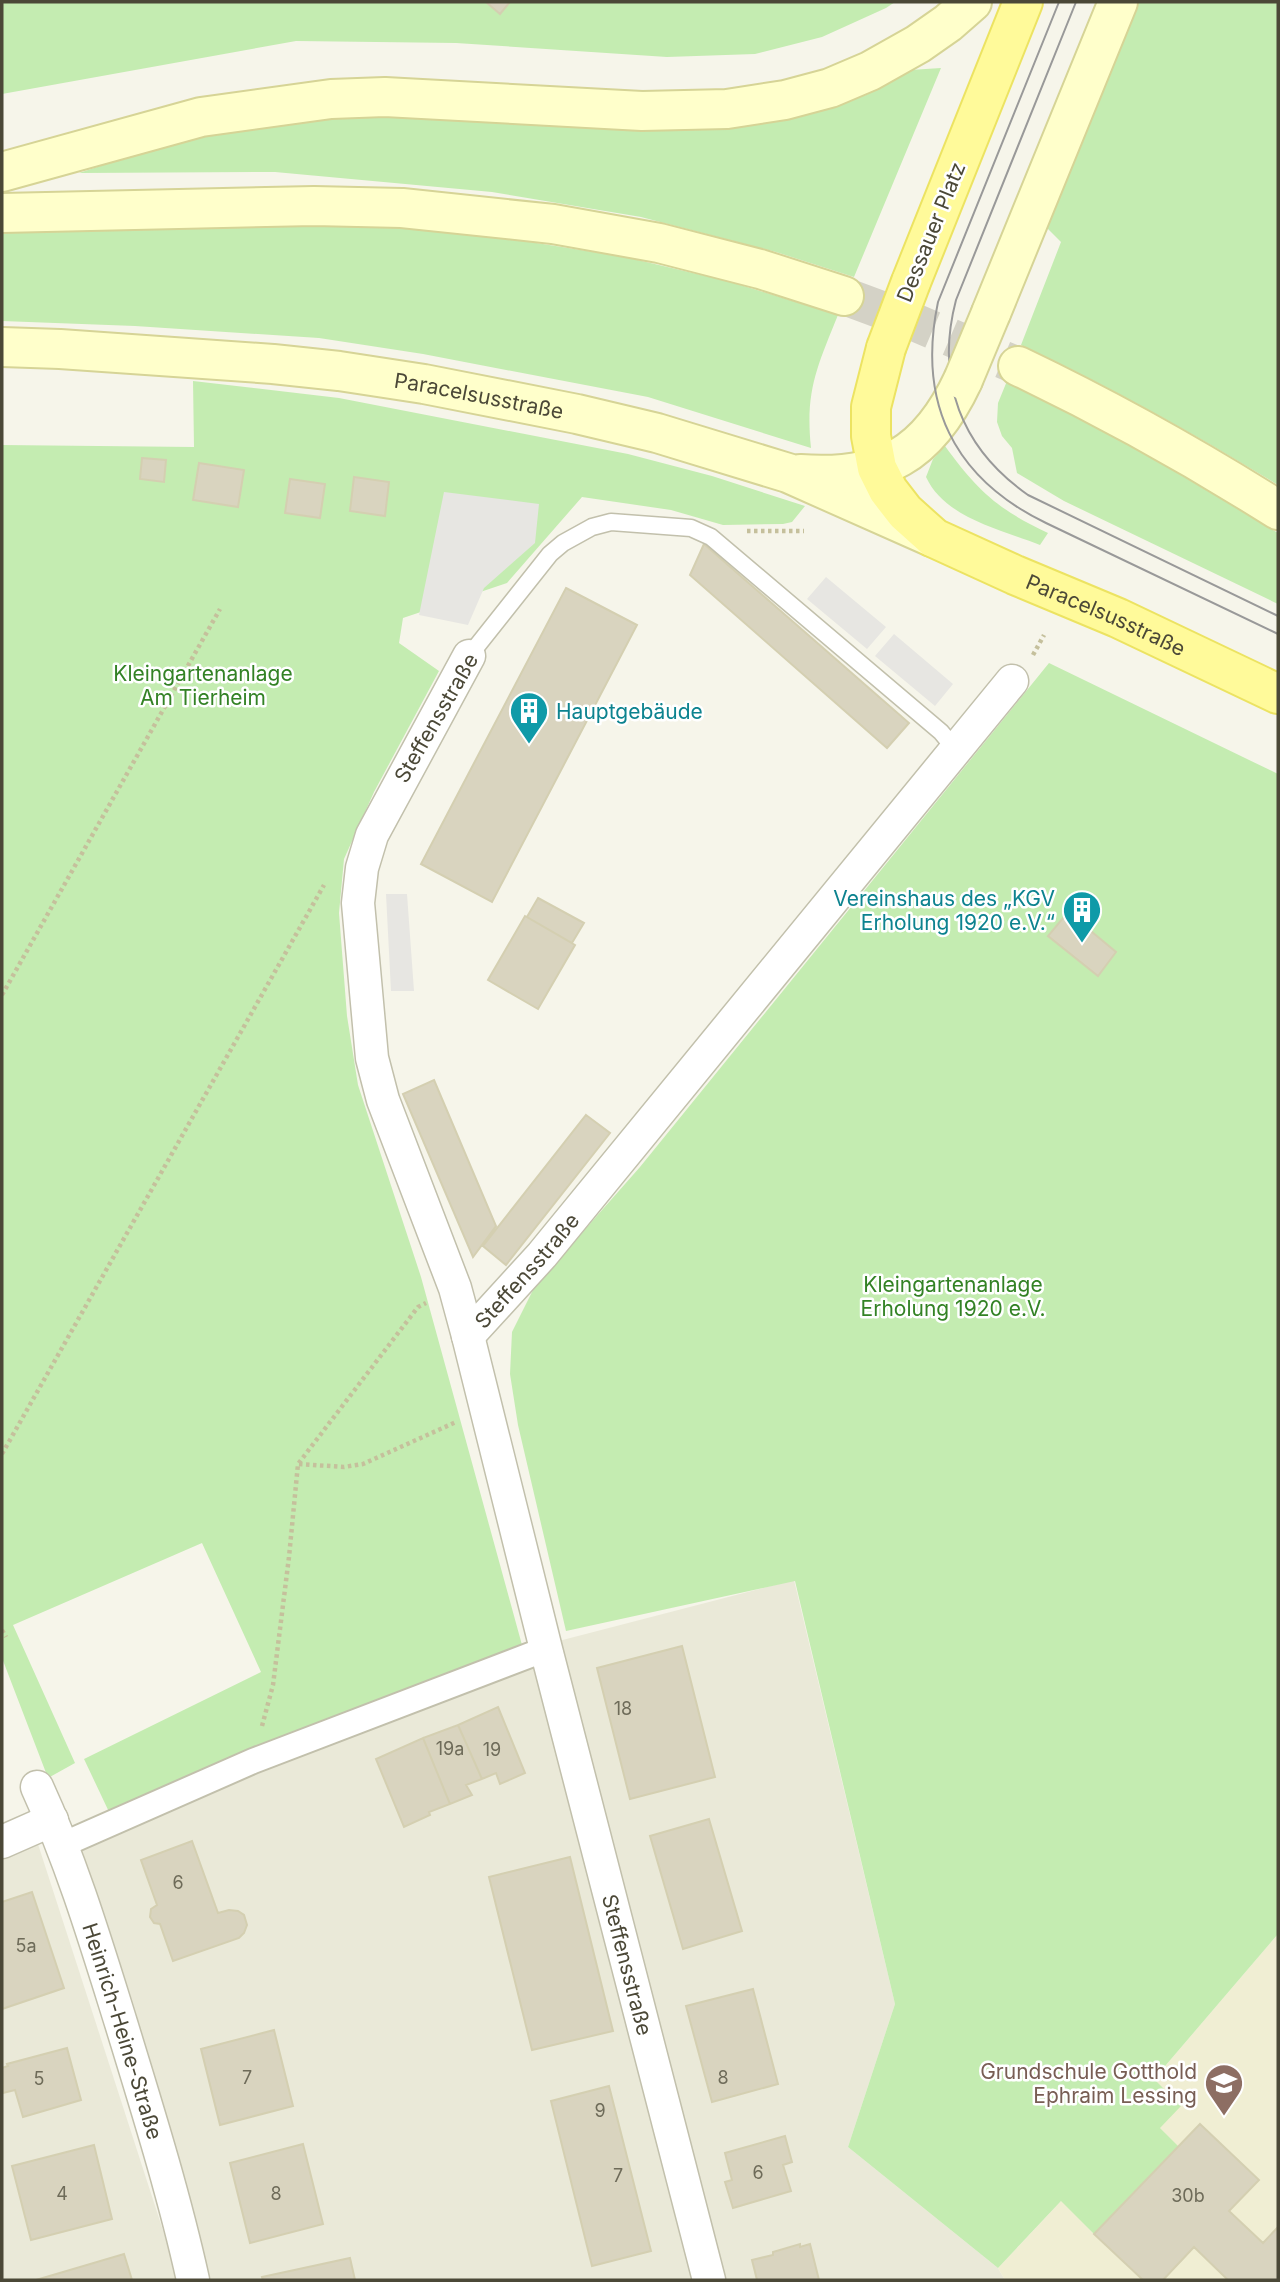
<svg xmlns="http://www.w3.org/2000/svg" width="1280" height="2282" font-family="Inter,sans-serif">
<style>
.residential{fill:#eae9d8}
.education{fill:#f0eed3}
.green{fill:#c4ecb1}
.parking{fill:#e7e6e2}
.building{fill:#d9d4bf;stroke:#d4cfb1;stroke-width:2}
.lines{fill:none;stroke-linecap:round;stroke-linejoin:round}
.secondary-tunnel{stroke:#d4d2c6;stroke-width:38;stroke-dasharray:38 19;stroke-linecap:butt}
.service-casing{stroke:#c2c0ac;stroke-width:19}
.pedestrian-casing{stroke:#c2c0ac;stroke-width:28}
.minor-casing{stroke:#c2c0ac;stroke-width:35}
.secondary-casing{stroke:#d6d496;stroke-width:42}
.primary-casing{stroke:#ece362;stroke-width:42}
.path{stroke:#c5c09c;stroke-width:4.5;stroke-dasharray:3.5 3.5;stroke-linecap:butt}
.service{stroke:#fff;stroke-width:16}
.pedestrian{stroke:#fff;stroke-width:24}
.minor{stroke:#fff;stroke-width:32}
.secondary{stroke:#ffffcb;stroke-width:38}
.primary{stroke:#fffa9a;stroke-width:38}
.tram{stroke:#999;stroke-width:2}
.secondary-bridge-casing{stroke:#d6d496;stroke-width:42;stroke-linecap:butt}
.primary-bridge-casing{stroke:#ece362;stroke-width:42;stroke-linecap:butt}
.secondary-bridge{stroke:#ffffcb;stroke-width:38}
.primary-bridge{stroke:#fffa9a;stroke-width:38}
.labels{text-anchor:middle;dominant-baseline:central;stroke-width:5;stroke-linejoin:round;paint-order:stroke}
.number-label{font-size:18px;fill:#6e6b59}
.street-label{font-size:21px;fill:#4b4837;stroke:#fff}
.park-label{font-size:21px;fill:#338225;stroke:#fff}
.culture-label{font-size:21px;fill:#0d838f;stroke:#fff;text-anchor:start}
.education-label{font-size:21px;fill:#785e54;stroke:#fff;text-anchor:end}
</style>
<rect width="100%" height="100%" fill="#f6f5ea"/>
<!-- residential -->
<path class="residential" d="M794,1580l101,424 -47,143 150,121 7,12h-804l-125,-448 446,-187 -11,17 40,-19z
M37,1841l142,439h-177v-420z"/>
<!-- education -->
<path class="education" d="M1278,1934v346h-273l-7,-12 64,-68 32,34 84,-87 -18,-19 -6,-49z"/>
<!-- green -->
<path class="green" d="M2,2h893l-9,6 -64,29 -67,17 -88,3 -211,-14 -160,-2 -294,53z
M1135,2h143v483c-83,-51 -168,-98 -257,-140l40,-103 -16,-16z
M941,68l-87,209 -78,-25 -135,-35 -149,-25 -217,-20 -196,1 88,-29 129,-25 103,-6 399,2 68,-20 44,-25z
M288,217l205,19 132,21 106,25 107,33c-21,52 -33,76 -27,133l-163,-51 -225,-43 -104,-16 -184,-12 -133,-5v-99z
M193,381l146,17 289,56 84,22 93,30 -13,16 -9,2 -60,1 -52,-15 -89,-13 -75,86 -104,35 -4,25 40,28 -65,121 -30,67 -5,54 8,103 11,69 63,192 101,368 -412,169 -26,-55 177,-87 -59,-129 -189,82 62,138 -27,15 -46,-120v-1213l192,2z
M1007,381l117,60 154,92v71l-214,-103 -47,-28 -5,-25 -10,-12 -5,-14 1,-19z
M945,446c32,44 52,63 103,87l-8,12c-40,-16 -95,-27 -114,-68l7,-18z
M1049,663l229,111v1160l-124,145 27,27 -21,22 19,19 -85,87 -33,-33 -63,67 -150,-121 47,-143 -100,-423 -229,50 -48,-206 -8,-51 2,-42 23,-46 105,-119z"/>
<!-- parking -->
<path class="parking" d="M444,492l95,12 -4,39 -51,45 -16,37 -49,-10z
M826,577l60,50 -19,22 -60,-50z
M894,634l59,50 -18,22 -60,-50z
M386,894h21l7,97h-23z"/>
<!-- building -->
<path class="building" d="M486,2h24l-10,12z
M142,458l24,2 -2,22 -24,-3z
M199,463l45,7 -6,37 -45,-7z
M354,477l35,5 -4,34 -35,-5z
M290,479l35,5 -5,34 -35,-5z
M704,544l205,179 -22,25 -197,-173z
M566,588l71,37 -145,277 -71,-38z
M538,898l46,25 -12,20 -45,-26z
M1068,912l48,40 -18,24 -50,-40z
M525,916l50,29 -37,64 -50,-29z
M434,1080l62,146 -23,31 -70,-163z
M586,1115l24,18 -104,132 -23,-19z
M682,1646l33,131 -85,22 -33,-131z
M498,1707l27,66 -25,11 -4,-11 -14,6 -24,-54z
M458,1725l24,54 -16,6 6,10 -22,9 -27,-66z
M423,1738l27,66 -21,8 1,3 -26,12 -28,-68z
M709,1819l33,112 -59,18 -33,-113z
M192,1841l26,72 11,-3 9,1 6,4 3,10 -3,8 -5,5 -66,23 -13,-37 -6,-1 -4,-6 1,-8 6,-4 -16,-45z
M570,1857l43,174 -81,19 -43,-173z
M32,1892l32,96 -62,21v-107z
M753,1989l25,95 -66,18 -26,-96z
M274,2030l19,76 -73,19 -19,-76z
M67,2048l14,52 -58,17 -8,-27 -12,3 -1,-25 6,-2 -1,-2z
M609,2086l42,165 -59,15 -41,-165z
M1200,2124l59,56 -30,31 34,32 15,-16v53h-50l-34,-33 -31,33h-20l-49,-46z
M785,2136l7,26 -9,3 8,26 -58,17 -8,-26 7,-2 -7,-27z
M303,2144l20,80 -73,19 -20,-80z
M94,2145l18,74 -81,21 -19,-74z
M800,2244v3l10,-3 9,36h-62l-5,-20 21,-5v-3z
M124,2254l8,26h-96z
M350,2258l5,22h-92l-1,-3z"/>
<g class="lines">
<!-- secondary-tunnel -->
<path class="secondary-tunnel" d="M844,296l70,26 104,44"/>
<!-- service casing -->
<g class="service-casing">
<path id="service" d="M469,656l81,-102 13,-11 29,-16 19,-5 80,6 20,9 230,195 14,17"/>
</g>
<!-- pedestrian casing -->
<g class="pedestrian-casing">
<path id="pedestrian" d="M62,1845l191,-84 293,-112"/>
</g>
<!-- minor casing -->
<g class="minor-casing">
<g id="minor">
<path id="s1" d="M469,656l-97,179 -10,33 -4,35 14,155 11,42 72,188 13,48 78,313 163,631"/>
<path id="s2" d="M468,1336l74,-81 470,-574"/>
<path id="s3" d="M37,1787c35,76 59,156 84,236 26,85 53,171 72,257"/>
<path d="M2,1842l50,-22"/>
</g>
</g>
<!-- secondary casing -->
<g class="secondary-casing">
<g id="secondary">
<path d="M2,172l199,-55 130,-18 54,-2 257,14 85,-2 58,-9 45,-12 40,-17 48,-27 30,-21 24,-21"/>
<path d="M2,213l312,-7 88,2 151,16 106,19 101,26 84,27"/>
<path d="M991,313l127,-311"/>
<path id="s4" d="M2,347l58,2 213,15 66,7 85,13 153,30 80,19 131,40 144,64"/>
<path d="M1018,366c90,43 176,91 260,144"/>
<path d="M800,474c83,6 128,-19 163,-94"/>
</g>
</g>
<!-- primary casing -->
<g class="primary-casing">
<g id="primary">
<path d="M911,282l112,-280"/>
<path id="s5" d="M886,348l-15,59v29l6,32 11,22 17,22 29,26 81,37 103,43 160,76"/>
</g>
</g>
<!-- path -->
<path class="path" d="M747,531h57
M1033,655l11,-20
M2,995l218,-386
M2,1454l322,-569
M299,1464l45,3 19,-3 93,-42
M2,1630l4,7
M262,1726l11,-41 16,-128 9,-93 120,-157 8,-4"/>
<!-- service -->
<use href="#service" class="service"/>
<!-- pedestrian -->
<use href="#pedestrian" class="pedestrian"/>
<!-- minor -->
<use href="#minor" class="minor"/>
<!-- secondary -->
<use href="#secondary" class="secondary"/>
<!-- primary -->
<use href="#primary" class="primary"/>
<!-- tram -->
<path class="tram" d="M1059,2l-121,300c-21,100 15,176 108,221l232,111
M1076,2l-120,298c-21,80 5,148 72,195l250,121"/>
<!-- secondary-bridge casing -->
<g class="secondary-bridge-casing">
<path id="secondary-bridge" d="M963,380l28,-67"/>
</g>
<!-- primary-bridge casing -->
<g class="primary-bridge-casing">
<path id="primary-bridge" d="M886,348l25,-66"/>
</g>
<!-- secondary-bridge -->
<use href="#secondary-bridge" class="secondary-bridge"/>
<!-- primary-bridge -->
<use href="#primary-bridge" class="primary-bridge"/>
</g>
<!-- icons -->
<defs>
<g id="building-pin" transform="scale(2.0125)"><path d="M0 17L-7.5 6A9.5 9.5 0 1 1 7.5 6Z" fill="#0f9aa8" stroke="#fff"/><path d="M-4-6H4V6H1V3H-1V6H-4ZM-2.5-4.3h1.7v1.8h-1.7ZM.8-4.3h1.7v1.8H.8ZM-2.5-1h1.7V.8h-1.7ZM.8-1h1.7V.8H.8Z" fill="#fff"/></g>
<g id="school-pin" transform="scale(2.0125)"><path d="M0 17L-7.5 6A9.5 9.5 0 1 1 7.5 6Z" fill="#8d6e63" stroke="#fff"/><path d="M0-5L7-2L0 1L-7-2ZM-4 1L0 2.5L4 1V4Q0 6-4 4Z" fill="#fff"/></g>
</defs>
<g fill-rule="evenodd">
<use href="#building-pin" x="529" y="711"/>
<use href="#building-pin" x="1082" y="910"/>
<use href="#school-pin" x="1224" y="2083"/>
</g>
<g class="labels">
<!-- number labels -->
<g class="number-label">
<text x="623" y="1708">18</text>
<text x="450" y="1748">19a</text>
<text x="492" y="1749">19</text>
<text x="178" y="1882">6</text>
<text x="26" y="1945">5a</text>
<text x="247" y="2077">7</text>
<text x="723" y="2077">8</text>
<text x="39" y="2078">5</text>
<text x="600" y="2110">9</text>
<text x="758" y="2172">6</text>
<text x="618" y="2175">7</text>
<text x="62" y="2193">4</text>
<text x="276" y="2193">8</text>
<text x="1188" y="2195">30b</text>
</g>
<!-- street labels -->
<g class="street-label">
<text transform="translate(931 232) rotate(-68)">Dessauer Platz</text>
<text stroke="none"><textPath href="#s4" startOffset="480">Paracelsusstraße</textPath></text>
<text stroke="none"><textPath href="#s5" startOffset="402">Paracelsusstraße</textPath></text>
<text transform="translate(436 718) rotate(-60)">Steffensstraße</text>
<text stroke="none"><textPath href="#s2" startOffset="88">Steffensstraße</textPath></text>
<text stroke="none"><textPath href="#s1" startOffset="1372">Steffensstraße</textPath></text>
<text stroke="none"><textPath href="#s3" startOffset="259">Heinrich-Heine-Straße</textPath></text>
</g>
<!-- park labels -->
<g class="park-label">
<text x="203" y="673">Kleingartenanlage<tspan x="203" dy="24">Am Tierheim</tspan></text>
<text x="953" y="1284">Kleingartenanlage<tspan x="953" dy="24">Erholung 1920 e.V.</tspan></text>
</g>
<!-- culture labels -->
<g class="culture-label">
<text x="556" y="711">Hauptgebäude</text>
<text x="1055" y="898" text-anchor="end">Vereinshaus des „KGV<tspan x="1055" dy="24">Erholung 1920 e.V.“</tspan></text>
</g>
<!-- education labels -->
<g class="education-label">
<text x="1197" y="2071">Grundschule Gotthold<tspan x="1197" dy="24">Ephraim Lessing</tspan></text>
</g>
</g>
<!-- border -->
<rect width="1280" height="2282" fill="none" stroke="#4b4837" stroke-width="7"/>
</svg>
